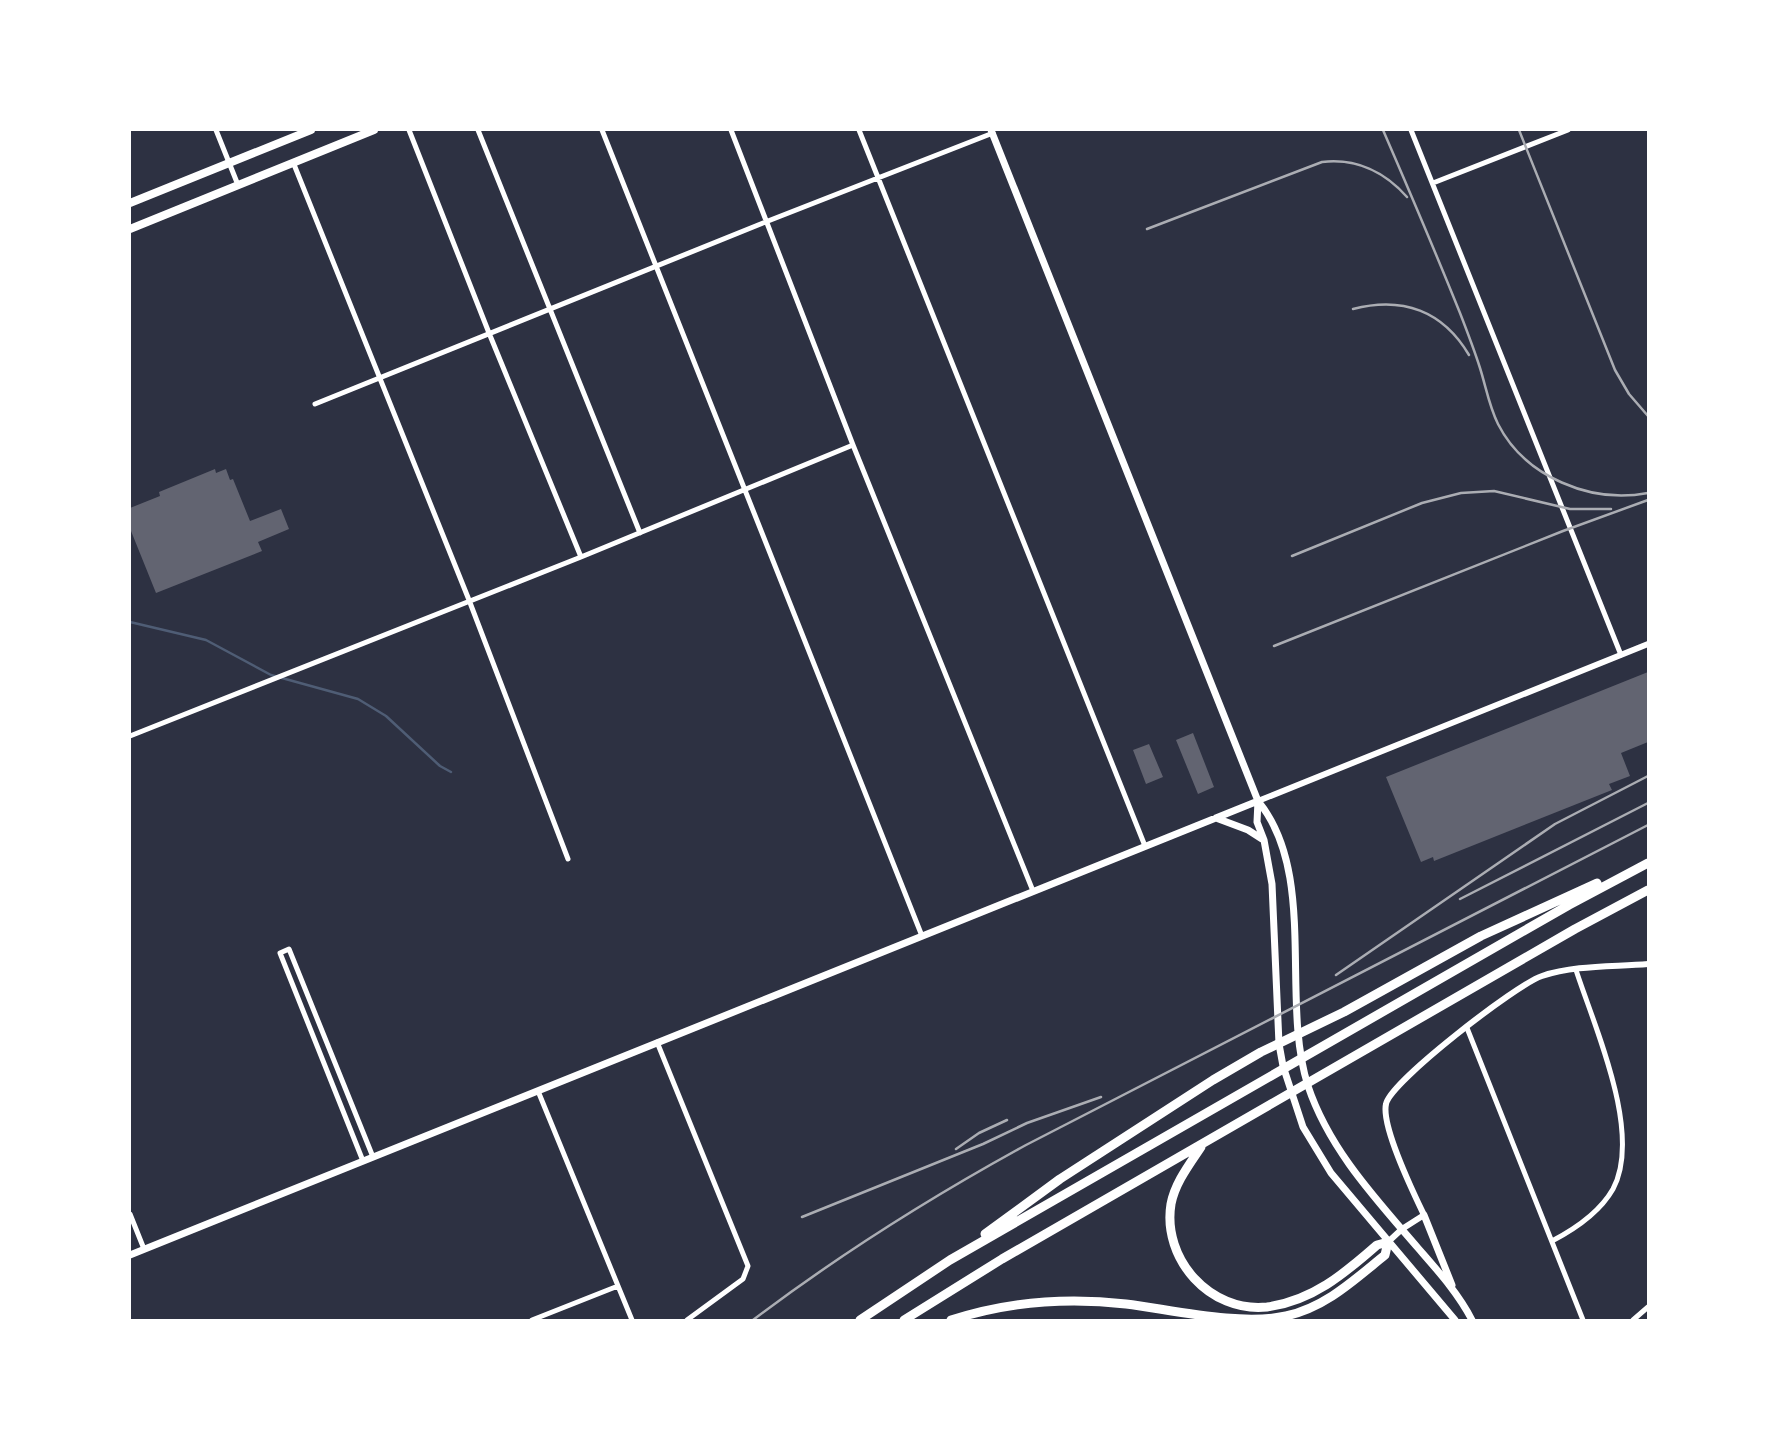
<svg xmlns="http://www.w3.org/2000/svg" width="1778" height="1450" font-family="Montserrat,sans-serif">
<style>
.lines{fill:none;stroke-linecap:round;stroke-linejoin:round}
.stream{stroke:#4f5d75;stroke-width:2.5}
.building{fill:#626471}
.minor{stroke:#fff;stroke-width:5}
.tertiary{stroke:#fff;stroke-width:6}
.secondary{stroke:#fff;stroke-width:7}
.primary{stroke:#fff;stroke-width:8}
.motorway{stroke:#fff;stroke-width:9}
.rail{stroke:#abadb3;stroke-width:2.5}
</style>
<rect width="100%" height="100%" fill="#2d3142"/>
<g class="lines">
<!-- stream -->
<path class="stream" d="M130,622l76,18 65,35 87,24 28,17 54,50 11,6"/>
</g>
<!-- building -->
<path class="building" d="M215,469l1,4 10,-4 4,11 3,-1 17,42 31,-12 8,20 -31,13 4,9 -106,42 -25,-62 -1,1v-24l30,-12 -1,-4z
M1648,672v70l-27,11 9,23 -21,8 3,6 -178,71 -1,-4 -12,5 -35,-85z
M1193,733l21,54 -16,7 -22,-54z
M1149,744l14,33 -17,7 -13,-34z"/>
<g class="lines">
<!-- minor -->
<path class="minor" d="M216,130l22,55
M409,130l80,203 92,224
M478,130l162,403
M602,130l320,806
M731,130l122,315 180,446
M859,130l286,716
M1411,130l210,525
M293,162l176,438 99,259
M1433,183l135,-53
M315,404l453,-183 225,-88
M130,736l451,-179 272,-112
M1467,1028l116,292
M657,1042l91,224 -5,13 -56,41
M538,1091l94,229
M363,1161l-83,-208 9,-4 84,208
M130,1214l14,35
M1552,1241c23,-12 48,-29 61,-52 30,-56 -19,-163 -37,-219
M532,1320l86,-34
M1633,1320l15,-13"/>
<!-- tertiary -->
<path class="tertiary" d="M1258,801l390,-157
M1388,1242l14,-13 22,-14c-11,-23 -43,-89 -38,-111 4,-22 131,-120 156,-128 33,-11 72,-9 106,-12"/>
<!-- secondary -->
<path class="secondary" d="M991,130l267,671c60,73 22,198 50,285 21,63 67,112 110,162 20,23 40,45 54,72
M1258,801l-1,21 7,18 8,44 7,160 4,22 20,61 28,46 124,147
M1216,818l32,12 14,9
M1424,1215l28,70
M130,1255l1128,-454"/>
<!-- primary -->
<path class="primary" d="M130,203l181,-73
M130,229l244,-99"/>
<!-- motorway -->
<path class="motorway" d="M985,1234l75,-55 153,-99 48,-28 83,-40 137,-76 116,-53
M860,1320l90,-60 619,-355 79,-42
M904,1320l98,-61 573,-330 73,-39
M951,1320c56,-18 116,-23 175,-16 47,6 114,22 160,12 40,-9 68,-36 99,-61l3,-13 -11,3c-33,29 -65,56 -110,62 -57,6 -105,-48 -96,-103 4,-21 18,-39 30,-57"/>
<!-- rail -->
<path class="rail" d="M1383,130c26,60 52,121 77,183 7,18 14,36 20,55 6,19 9,38 18,56 27,53 93,80 150,69
M1519,130l96,240 14,24 19,22
M1147,229l175,-67c34,-4 63,10 85,35
M1353,309c50,-13 90,2 116,46
M1292,556l130,-53 39,-10 33,-2 76,18h41
M1274,646l289,-115 85,-31
M1460,899l188,-96
M1336,975l219,-151 93,-48
M956,1149l23,-16 28,-13
M802,1217l181,-73 44,-21 74,-26
M753,1320c86,-65 178,-123 273,-175l622,-320"/>
</g>
<!-- border -->
<rect width="1778" height="1450" fill="none" stroke="#ffffff" stroke-width="262"/>
</svg>
